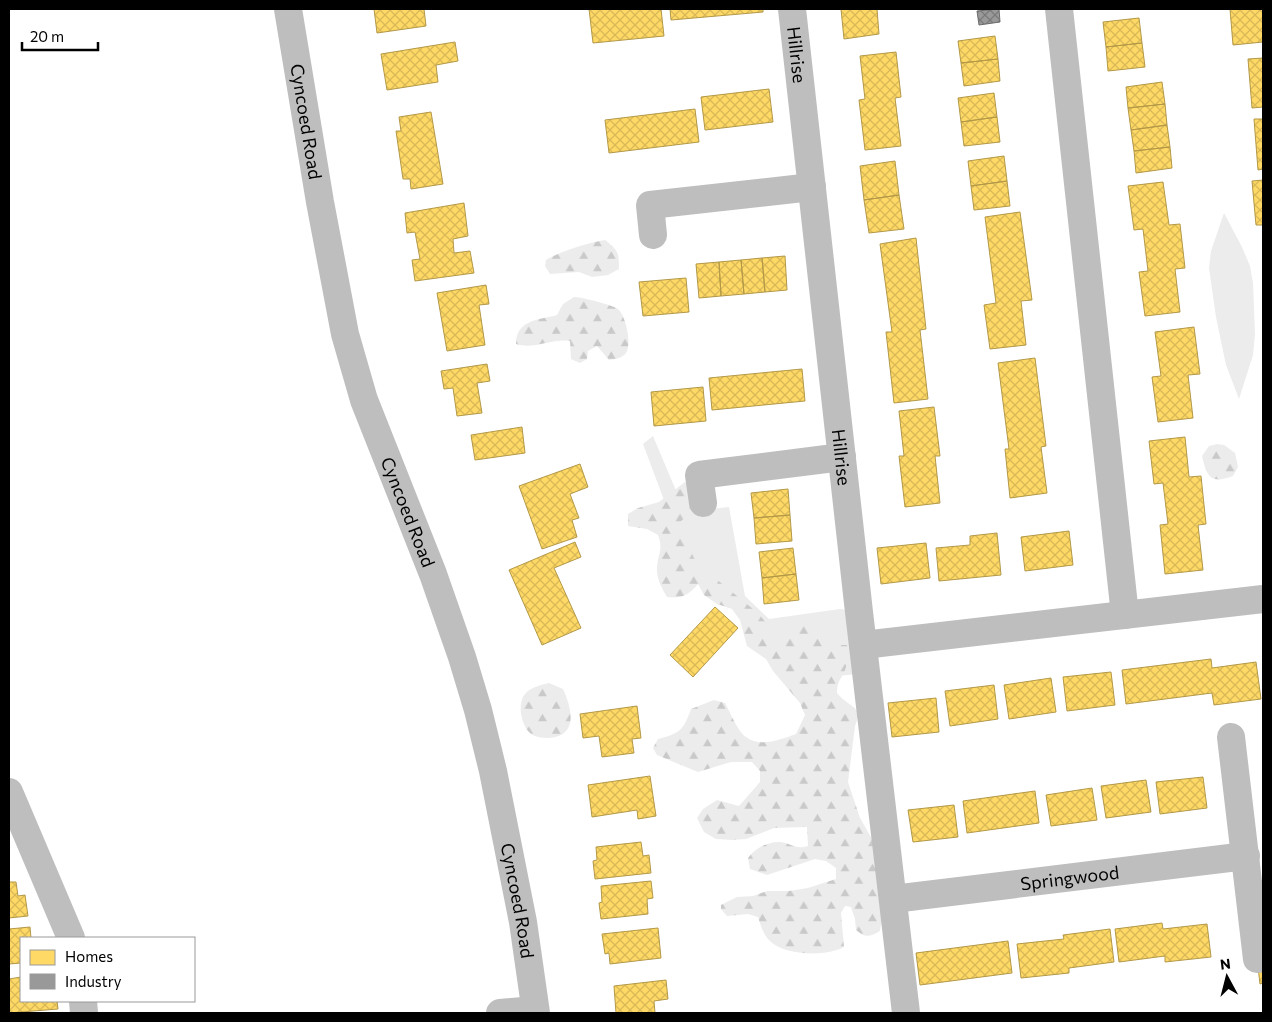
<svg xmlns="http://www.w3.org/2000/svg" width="1272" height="1022" font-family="Commissioner,sans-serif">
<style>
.grass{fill:#ececec}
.forest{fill:url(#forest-firs)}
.homes{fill:url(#homes-cross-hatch);stroke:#b29847}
.industry{fill:url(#industry-cross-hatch);stroke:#6b6b6b}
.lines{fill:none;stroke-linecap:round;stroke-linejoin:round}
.minor{stroke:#bebebe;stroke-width:28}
.tertiary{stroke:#bebebe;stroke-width:28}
.labels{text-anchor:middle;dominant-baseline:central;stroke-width:5;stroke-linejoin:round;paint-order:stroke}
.street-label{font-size:18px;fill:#000;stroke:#fff}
</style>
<defs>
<pattern id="forest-firs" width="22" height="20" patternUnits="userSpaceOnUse" patternTransform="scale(1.25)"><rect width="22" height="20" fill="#ececec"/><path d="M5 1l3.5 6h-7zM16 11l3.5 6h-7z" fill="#c9c9c9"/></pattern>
<pattern id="homes-cross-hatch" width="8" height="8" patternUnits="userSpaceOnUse" patternTransform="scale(1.25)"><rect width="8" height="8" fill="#ffd966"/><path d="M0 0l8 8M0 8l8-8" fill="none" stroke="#d9b857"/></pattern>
<pattern id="industry-cross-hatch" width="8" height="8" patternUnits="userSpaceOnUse" patternTransform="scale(1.25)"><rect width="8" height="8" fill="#999"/><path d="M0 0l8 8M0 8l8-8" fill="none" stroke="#7a7a7a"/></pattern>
</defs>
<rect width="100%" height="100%" fill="#fff"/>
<!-- grass -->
<path class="grass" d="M1224,213l18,34 8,19 3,17 2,51 -2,21 -14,44 -13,-34 -10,-48 -7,-49 2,-17z
M653,436l32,76 44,-5 16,89 24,23 71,-10 19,3 7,61 -47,5 -115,-93 -37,-77 -24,-64z"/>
<!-- forest -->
<path class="forest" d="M605,240c13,10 14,12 14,29l-11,6 -16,2 -13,-5 -29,2 -5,-8 1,-6c13,-8 44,-18 59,-20z
M574,297c7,0 39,8 44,12 8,7 14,35 8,44 -4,5 -10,6 -17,7l-12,-14 -9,5 -1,8 -7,4 -9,-4 -1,-18c-18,-3 -36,9 -54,3 0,-24 22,-24 41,-29l6,-11z
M1217,444l7,1 11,8 3,14 -5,9c-22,8 -26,2 -31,-20l7,-10z
M685,482l11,3 3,27 -11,3 -8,7 13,34 10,20 12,2 44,36 7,9 5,15 14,2 11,-16 13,-1 11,6 3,16 10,4 7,-4h7c1,9 1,17 -2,25 -4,10 -8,11 -8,23 7,9 16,11 22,21l-4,12 -7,56 12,36 12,21 10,78 -2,14c-10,6 -15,7 -24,-1l-1,-11 -4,-12 -6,-1 -4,7 3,34c-18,10 -62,9 -76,-8 -5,-6 -8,-15 -10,-22l-10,-3 -21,2 -6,-7v-4l16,-8 16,-1 14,-5h22l19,-3 28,-9v-11l-10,-7 -11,-2 -48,16 -17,-6 -2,-11c6,-9 20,-17 32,-16 12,1 14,8 28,4l-1,-19 -33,1 -28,11 -14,1 -16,-1 -12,-7 -7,-14 6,-9 14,-9 22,6 21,-24v-11l-8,-9h-21l-33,10 -41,-17 -4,-7 5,-9c22,-6 25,-8 33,-30l23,-9 11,3c5,9 13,29 21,34 14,11 36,2 50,-3l9,-19 -5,-12 -27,-32 -7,-12 -19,-13 -7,-26 -8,-11 -15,-5 -13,-9 -6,-11c-9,11 -17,15 -31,13 -5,-9 -10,-17 -10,-27 0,-16 7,-19 1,-35l-11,-6 -19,-3v-12l10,-6 21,-6z
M549,683l14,6c9,20 16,47 -15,49 -6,0 -14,-1 -18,-5 -9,-8 -13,-30 -5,-39 6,-7 16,-9 24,-11z"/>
<!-- homes -->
<path class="homes" d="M374,9h50l2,17 -49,7z
M589,9h72l3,27 -71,7z
M670,9h93v3l-92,8z
M841,9h36l2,25 -35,5z
M1230,9h33v33l-30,3z
M1139,18l3,25 -36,4 -3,-25z
M995,36l3,23 -37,4 -3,-22z
M455,42l3,19 -22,4 2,17 -51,8 -6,-36z
M1142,43l3,24 -37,4 -2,-24z
M896,52l5,45 -6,1 6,48 -36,4 -6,-50 6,-1 -5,-43z
M1263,58v49l-11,1 -4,-49z
M998,59l2,22 -36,5 -3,-23z
M1162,82l3,22 -37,4 -2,-21z
M769,89l4,33 -68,8 -4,-33z
M994,93l3,24 -36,5 -3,-24z
M1165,104l2,21 -36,5 -3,-22z
M695,109l4,33 -90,11 -4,-33z
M431,112l12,72 -32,5 -1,-10h-7l-7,-48h5l-2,-14z
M997,117l3,25 -36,4 -3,-24z
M1254,119h9v50l-5,1z
M1167,125l3,22 -36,4 -3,-21z
M1170,147l2,21 -36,5 -2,-22z
M1004,156l3,25 -36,5 -3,-25z
M895,161l4,34 -35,5 -4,-34z
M1263,180v45h-7l-4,-44z
M1007,181l3,25 -36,4 -3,-24z
M1163,182l6,43 11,-1 5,44 -10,1 5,43 -35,4 -6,-44 9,-1 -5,-42 -9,1 -6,-44z
M899,195l5,34 -35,4 -5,-33z
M464,203l4,33 -15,3 1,14 16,-2 4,22 -59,8 -3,-21 8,-1 -5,-27 -8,1 -2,-20z
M1020,212l12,88 -11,1 5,44 -36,4 -6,-44 12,-2 -11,-86z
M916,238l10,91 -6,1 8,69 -34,4 -8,-71h6l-12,-88z
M785,256l2,34 -22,2 -3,-34z
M762,258l3,34 -21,2 -3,-34z
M741,260l3,34 -23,2 -2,-34z
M719,262l2,34 -22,2 -3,-34z
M686,278l3,34 -46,4 -4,-34z
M486,285l3,19 -10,1 6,40 -38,6 -10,-58z
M1194,327l6,47 -12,1 5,43 -35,4 -6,-45 9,-1 -6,-44z
M1035,358l11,88 -5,1 6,46 -37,5 -5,-49h4l-11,-86z
M487,364l3,17 -13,2 5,30 -25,3 -4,-28 -9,1 -3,-18z
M802,369l3,32 -93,9 -3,-32z
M703,387l3,34 -52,5 -3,-34z
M934,407l6,49h-5l5,47 -35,4 -6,-51h5l-5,-45z
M522,427l3,26 -50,7 -4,-25z
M1185,437l4,40 12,-1 5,48 -8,1 5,45 -38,4 -5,-49 8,-1 -5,-41 -9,1 -5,-43z
M580,464l8,23 -18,7 9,24 -7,2 5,17 -35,12 -23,-63z
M788,489l2,26 -36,3 -3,-25z
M790,515l2,26 -36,3 -2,-26z
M1069,531l4,34 -48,6 -4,-34z
M997,533l4,42 -62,6 -3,-33 34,-3v-9z
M575,542l6,15 -27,11 27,60 -39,17 -33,-75z
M926,543l4,35 -49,6 -4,-36z
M793,548l3,26 -34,4 -3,-26z
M796,574l3,26 -35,4 -2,-26z
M715,607l23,21 -45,49 -23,-22z
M1211,659l1,9 44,-6 5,37 -47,6 -2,-12 -86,11 -4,-34z
M1111,672l4,33 -48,6 -4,-34z
M1051,678l5,34 -47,7 -5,-34z
M994,685l4,34 -48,7 -5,-35z
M936,698l3,34 -47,5 -4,-34z
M637,706l4,32 -9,1 2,14 -32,4 -3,-21 -16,2 -3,-24z
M650,776l6,40 -18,3 -1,-9 -45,7 -4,-32z
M1203,777l4,31 -47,6 -4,-32z
M1146,780l5,32 -45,6 -5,-32z
M1092,788l5,32 -46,6 -5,-31z
M1035,791l4,32 -72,10 -4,-32z
M954,805l4,32 -45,5 -5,-32z
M641,842l2,14 6,-1 2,18 -56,6 -2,-18 4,-1 -1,-13z
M651,881l2,17 -6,1 1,15 -47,5 -2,-16 3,-1 -1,-16z
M9,882h7l2,14 7,-1 3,21 -19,2z
M1162,923l1,6 44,-5 4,33 -46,5v-6l-46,6 -4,-33z
M30,927l1,11h-10v25l-12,1v-35z
M658,928l3,30 -51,6 -1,-11 -4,1 -3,-20z
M1110,929l4,33 -45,6v5l-48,5 -4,-34 47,-5 -1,-4z
M1008,941l4,32 -92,12 -4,-32z
M1257,959h6v24l-3,1z
M21,977v24h36l1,8 -49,4v-34z
M666,980l2,19 -14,2 1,12h-39l-2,-27z"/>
<!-- industry -->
<path class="industry" d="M999,9l1,13 -21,3 -2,-14z"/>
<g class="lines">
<!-- minor -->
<g class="minor">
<path id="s1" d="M792,9l67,603 47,401"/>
<path d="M1059,9l66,606"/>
<path d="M653,235l-3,-30 162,-18"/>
<path d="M703,503l-4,-28 143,-18"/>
<path d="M863,645l400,-46"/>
<path d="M1231,737l26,222"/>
<path d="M9,792l62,146"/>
<path id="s2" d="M893,899l353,-43"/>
<path d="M83,1001l1,12"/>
<path d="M500,1013l35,-3"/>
</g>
<!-- tertiary -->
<path class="tertiary" id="s3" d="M288,9l32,193 25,132 19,66 69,174 29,83 16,53 15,61 30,151 13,91"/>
</g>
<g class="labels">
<!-- street labels -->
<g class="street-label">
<text stroke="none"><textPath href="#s1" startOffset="46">Hillrise</textPath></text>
<text stroke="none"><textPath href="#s3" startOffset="114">Cyncoed Road</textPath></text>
<text stroke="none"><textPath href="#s1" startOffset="451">Hillrise</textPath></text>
<text stroke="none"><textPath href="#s3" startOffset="519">Cyncoed Road</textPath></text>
<text stroke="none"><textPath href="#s2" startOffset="178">Springwood</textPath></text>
<text stroke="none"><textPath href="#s3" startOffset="924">Cyncoed Road</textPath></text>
</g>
</g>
<!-- border -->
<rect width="1272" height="1022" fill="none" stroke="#000000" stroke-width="20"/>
<!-- legend -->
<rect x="20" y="937" width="175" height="65" fill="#ffffff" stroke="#999999"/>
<rect x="30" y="950" width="25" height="15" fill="#ffd966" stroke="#999999"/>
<text x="65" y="962" font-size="15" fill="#000000">Homes</text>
<rect x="30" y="974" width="25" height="15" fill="#999999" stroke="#999999"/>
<text x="65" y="987" font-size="15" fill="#000000">Industry</text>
<!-- north arrow -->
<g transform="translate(1227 977) rotate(353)" stroke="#ffffff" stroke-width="4" paint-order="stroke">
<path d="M0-4L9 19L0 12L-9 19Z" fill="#000000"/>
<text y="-8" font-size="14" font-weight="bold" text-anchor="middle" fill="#000000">N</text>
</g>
<!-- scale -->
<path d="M22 42v8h76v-8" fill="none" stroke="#000000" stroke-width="2.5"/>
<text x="30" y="42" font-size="15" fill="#000000" stroke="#ffffff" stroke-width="4" paint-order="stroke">20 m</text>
</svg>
